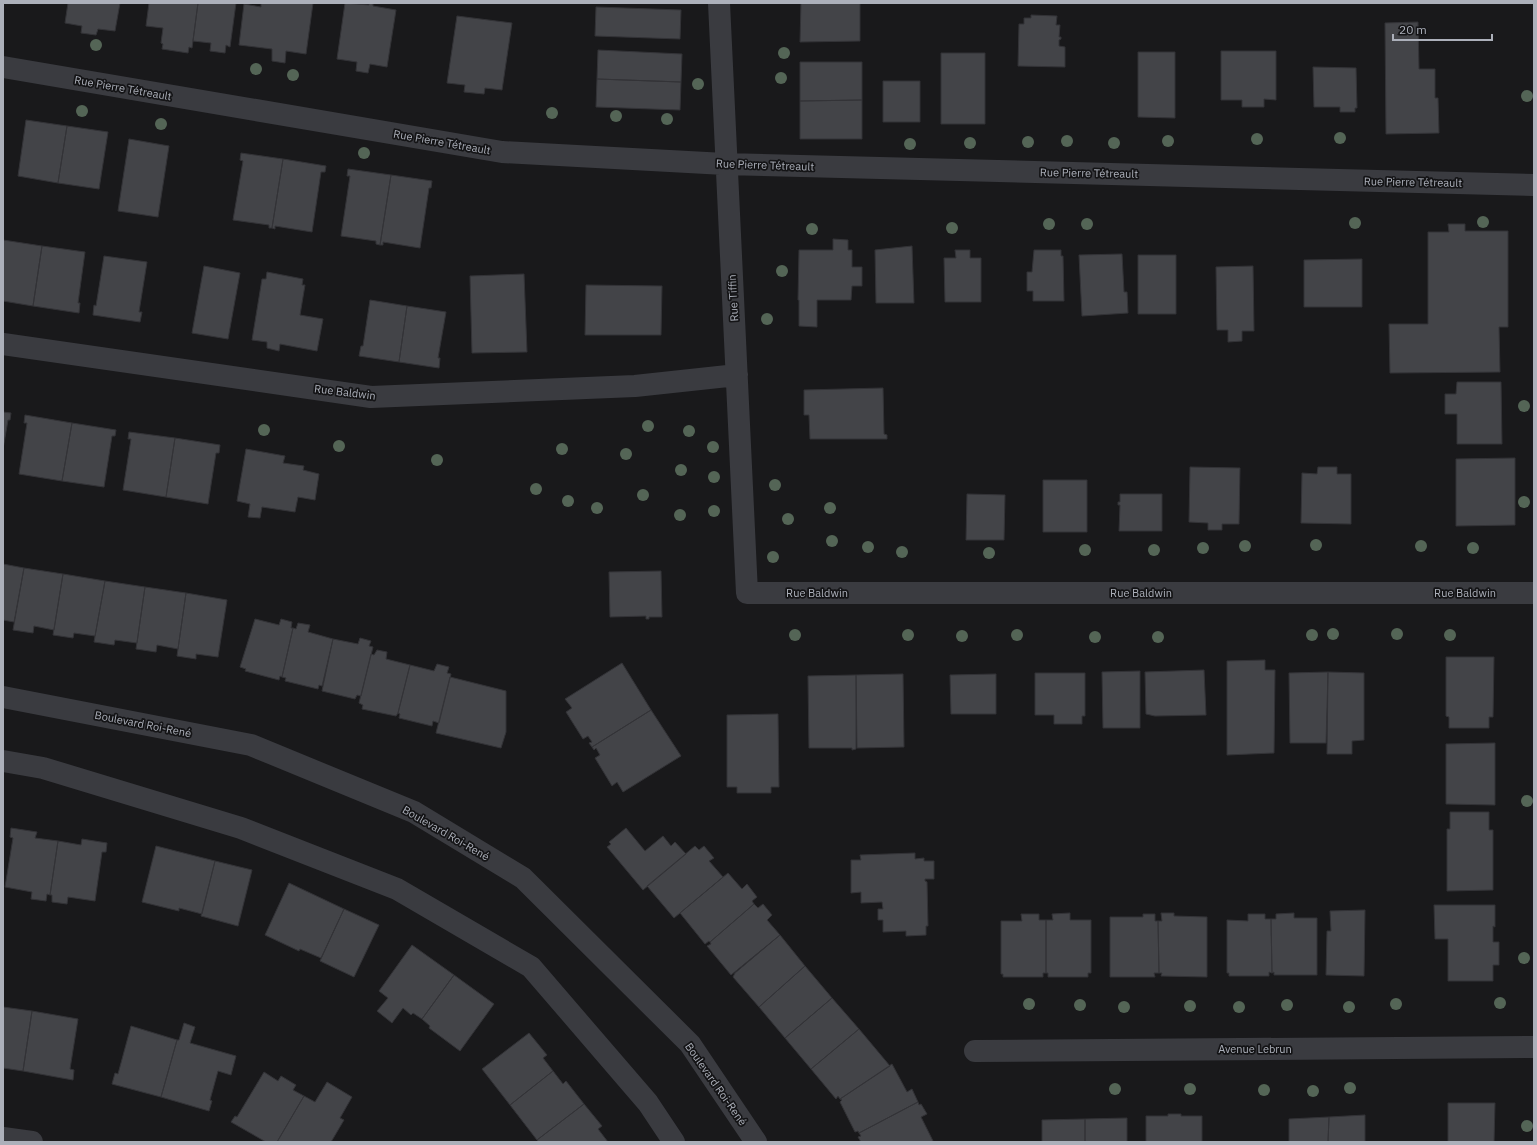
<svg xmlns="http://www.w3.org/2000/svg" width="1537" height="1145" font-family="'IBM Plex Sans',sans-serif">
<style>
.building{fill:#434448;stroke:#333337}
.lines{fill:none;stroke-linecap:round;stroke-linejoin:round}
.minor{stroke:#3a3b40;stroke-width:22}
.tree{fill:#546556}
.labels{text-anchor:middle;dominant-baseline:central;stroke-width:3.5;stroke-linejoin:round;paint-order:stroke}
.street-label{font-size:11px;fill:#acb0ba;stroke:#141416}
</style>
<rect width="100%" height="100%" fill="#19191b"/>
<!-- building -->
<path class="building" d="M68,3h52l-5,28 -17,-2 -2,6 -15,-2 1,-7 -17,-3z
M149,3h49l-6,45 -3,-1 -1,6 -26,-4 1,-5 -2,-1 2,-15 -17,-2z
M198,3h38l-6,44 -4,-2 -1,8 -15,-2 1,-8 -18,-2z
M261,3h52l-7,51 -20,-3 -1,12 -13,-2v-12l-33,-4 5,-41 17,3z
M345,3l24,2v-2l4,1v2l23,4 -9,57 -17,-3 -2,9 -12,-2 1,-9 -20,-3z
M801,3h59v38l-60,1z
M596,7l85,3 -1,29 -85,-3z
M1031,15l26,1 -1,9h4l-1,12h2v2l-2,1v6l6,1v20l-47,-1 1,-42h5v-6h7z
M457,16l55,7 -10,67 -17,-2 -1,6 -20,-2 1,-7 -18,-2z
M1418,22l1,47h16v29h3l1,35 -53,1 -1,-111z
M598,50l84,4 -1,28 -84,-3z
M1221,51h55v49l-12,-1v8h-22v-7h-21z
M1138,52h37v66l-37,-1z
M941,53h44v71h-44z
M800,62h62v38l-62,1z
M1313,67l43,1 1,40h-2v4h-15v-5h-26z
M597,79l84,3 -1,28 -84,-3z
M883,81h37v41h-37z
M862,100v39h-62v-38z
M26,120l41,6 -9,57 -40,-7z
M67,126l41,6 -9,57 -41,-6z
M129,139l40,7 -11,71 -40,-6z
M241,153l42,6 -11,69h-3v-3l-36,-5 10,-59 -3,-1z
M283,159l43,7 -1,6h-4l-9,60 -37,-6v3l-3,-1z
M348,169l43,6 -11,70 -4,-1v-3l-35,-5 9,-60h-3z
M391,175l41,6 -1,7h-2l-9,60 -37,-6v3h-3z
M1448,224h17v7h43v96h-9l1,45 -110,1 -1,-49h39v-92h21z
M833,239l15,1v10h4v17h10v19h-10l-1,14h-34v27l-18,-1v-26h-1l1,-50h34z
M3,240l39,6 -9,60 -30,-5z
M42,246l43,6 -7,51h2l-1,10 -46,-7z
M912,246l2,57h-38l-1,-53z
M955,250h15v8h11v44h-36l-1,-44h12z
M1034,250h27v6h2l1,45h-31v-10h-6v-19h5z
M1122,254l2,38h3l1,21 -46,3 -3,-61z
M1138,255h38v59h-38z
M104,256l43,6 -8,50h3l-2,10 -47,-7 1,-10 2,1z
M1362,259v48h-58v-47z
M204,266l36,7 -12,66 -36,-6z
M1253,266l1,65h-12v10l-14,1v-12h-11l-1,-63z
M267,272l36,7 -1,6h3l-5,30 23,4 -6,32 -37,-7 -1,7 -12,-3v-6l-15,-2 10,-61h4z
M524,274l3,78 -55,1 -2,-77z
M586,285l76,1 -1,49h-76z
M370,300l37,6 -8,56 -40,-6 2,-10h2z
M407,306l39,6 -8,46h2l-1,10 -40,-6z
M1457,382h44l1,62h-45v-30h-12v-20h11z
M883,388l1,46 3,1v4h-77l-1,-24h-5v-25z
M3,412l8,1 -1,7h-2l-5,29z
M25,415l47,8 -10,58 -43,-7 8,-51h-3z
M72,423l44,7 -1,6h-3l-8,51 -42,-6z
M129,432l46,6 -9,59 -43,-7 8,-51h-3z
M175,438l45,7 -1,8h-3l-8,51 -42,-7z
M246,449l39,7 -2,7 21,3 -1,4 16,4 -4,26 -17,-3 -3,15 -33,-5 -2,11 -12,-1 2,-13 -13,-3z
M1515,458v67l-59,1v-67z
M1190,467l50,1 -1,56h-17v6h-14v-7l-19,-1z
M1318,467h19v7h14v50l-50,-1 1,-50 15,1z
M1043,480h44v52h-44z
M967,494l38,1 -1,45h-38z
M1120,494h42v37h-43l1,-26h-2v-3h2z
M3,564l21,4 -10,54 -11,-2z
M24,568l39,6 -9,56 -20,-4 -1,7 -20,-3z
M661,571l1,46h-13v2h-3v-3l-36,1 -1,-45z
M63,574l42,7 -10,55 -21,-3 -1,5 -20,-3z
M105,581l40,6 -8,56 -22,-3 -1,5 -20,-3z
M145,587l41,6 -8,56 -21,-4 -1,7 -20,-3z
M186,593l41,7 -9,57 -22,-3v5l-19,-3z
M255,619l24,6 2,-6 11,3 -1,6h2l-11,49 -2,-1 -1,4 -34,-9 1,-2 -6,-2z
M298,623l12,2 -2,7 25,7 -11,47 -3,-1 -1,4 -33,-8 1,-3 -4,-1 11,-49 3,1z
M360,638l11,3 -2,5 4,1 -12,49 -4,-1 -2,4 -33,-8 11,-52 25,5z
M377,650l10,2 -1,7 24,6 -12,48 -2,3 -34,-7 1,-4 -4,-2 12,-49 3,1z
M1446,657h48l-1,60h-4v11h-40v-11l-3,-1z
M1265,660v10h10l-1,83 -47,2v-94z
M622,663l29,47 -59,37 -3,-4 3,-1 -4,-6 -5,3 -17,-27 6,-4 -7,-9z
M437,664l12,3 -2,6 4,1 -12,49 -6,-2 -1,5 -33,-8 1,-4 -2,-1 12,-48 24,6z
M1204,670l2,45 -51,1 -9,-2 -1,-42z
M1140,671v57h-37l-1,-56z
M1328,672l36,1v67l-12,1v13h-25z
M1328,672l-2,71h-36l-1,-70z
M1035,673h50v43h-3v8h-28v-9h-19z
M903,674l1,73 -47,1 -1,-73z
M996,674v40h-45l-1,-39z
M856,675v74l-4,1v-2h-43l-1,-72z
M450,677l56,14v41l-5,16 -65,-15z
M651,710l30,46 -58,36 -6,-10 -5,4 -17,-28 5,-3 -4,-7 -2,2 -2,-3z
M778,714l1,73h-8v6h-34v-6h-10v-72z
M1495,743v62l-49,-1v-60z
M1450,812h39v18h4v60l-46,1v-62h3z
M11,828l26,4 -2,6 23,3 -8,54 -3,-1 -1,7 -15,-2 1,-7 -27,-5 8,-49 -3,-1z
M626,828l19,23 18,-15 8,10 4,-4 11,12 -43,36 -36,-43 4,-3 -2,-2z
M82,839l25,4 -1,9h-4l-7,49 -27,-4 -1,7 -15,-2v-7h-2l8,-54 23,4z
M156,846l59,15 -13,53 -23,-6v3l-37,-9z
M695,846l4,4 5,-4 10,12 -5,3 14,16 -49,41 -27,-32z
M915,853v6l9,-1v3h10v18h-9v2l2,1 1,44h-2v9l-20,1v-5l-23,1v-12h-5v-11h5l-1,-7 -21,1v-11l-10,1v-33h10l-1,-5z
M215,861l37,9 -14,56 -37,-10z
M728,873l14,16 5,-5 10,13 -5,4 2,3 -44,38 -1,-1 -4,3 -25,-31z
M289,883l55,26 -23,49 -21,-9 -1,2 -34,-16z
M754,904l4,4 5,-4 9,11 -5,5 13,15 -49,40 -24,-29 4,-2 -1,-2z
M1434,905h61v22l-2,-1v16h6v23h-6v16h-45v-42h-13z
M344,909l35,16 -25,52 -34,-16z
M1365,910l-1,66 -38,-1 1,-44h4l-1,-20z
M1070,913v7h21v53h-3v4h-40v-4h-2v-53h7l-1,-6z
M1161,913h13v3l33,1v60l-46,-1 1,-3h-3l-1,-52h4z
M1294,913v5h23v57h-43v-3l-2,1 -1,-54h5v-5z
M1021,914h18v6h7v53h-3v4h-40v-3h-2v-53h21z
M1143,914h12v7h3l1,52h-5l1,4h-45v-60h33z
M1248,914h17v5h6l1,54 -3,-1v4h-40v-3h-2v-53l21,1z
M780,935l25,31 -46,41 -26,-30 2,-4z
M412,945l42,30 -32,44 -9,-6 -2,2 -8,-7 -11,15 -15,-12 11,-13 -9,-7z
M805,966l27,32 -47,40 -26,-31z
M454,975l40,29 -34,47 -31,-23 1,-2 -8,-7z
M832,998l27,31 -48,40 -26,-31z
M3,1007l29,4 -9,60 -20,-3z
M32,1011l46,8 -8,50 4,1 -1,10 -50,-9z
M184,1023l11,4 -5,16 46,13 -5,19 -13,-4 -8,29 2,1 -3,10 -48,-14 16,-57h2z
M131,1026l46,14 -16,57 -49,-13 3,-11 3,1z
M859,1029l31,37 -50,33 -2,-3 -2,3 -25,-30z
M529,1033l18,22 -4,3 10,13 -43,34 -28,-36z
M892,1064l15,28 5,-3 6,13 -59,31 -1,-2 -3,1 -15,-30 2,-2 -2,-1z
M553,1071l10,13 3,-3 18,23 -47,36 -27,-35z
M264,1072l14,9 3,-5 15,9 -3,5 11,6 -27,46h-11l-35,-20 4,-6 2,1z
M327,1082l25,15 -12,21 4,2 -13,22h-54l27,-46 11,6z
M918,1102l1,3 2,-1 6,10 -6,3 12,24 -2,1h-70l-3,-5 3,-1 -2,-3z
M1448,1103h47l-1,39h-46z
M584,1104l18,22 -4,3 10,13h-69l-2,-2z
M1168,1114h13v2h21v26h-56v-26h22z
M1365,1115v27h-37l1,-25z
M1329,1117l-1,25h-39v-23z
M1127,1118v24h-42v-23z
M1085,1119v23h-43v-22z"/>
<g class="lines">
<!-- minor -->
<path class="minor" d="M719,3l28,590h787
M3,67l499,85 223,12 809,21
M3,344l368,53 264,-11 102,-11
M3,697l248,48 163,67 109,66 167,166 66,98
M3,761l40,7 198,60 156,61 134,78 117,136 26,39
M975,1051l559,-4
M3,1138l29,4"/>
</g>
<!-- trees -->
<g class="tree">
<circle cx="96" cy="45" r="6"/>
<circle cx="784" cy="53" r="6"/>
<circle cx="256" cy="69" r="6"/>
<circle cx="293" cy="75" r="6"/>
<circle cx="781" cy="78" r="6"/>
<circle cx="698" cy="84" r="6"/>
<circle cx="1527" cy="96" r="6"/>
<circle cx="82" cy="111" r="6"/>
<circle cx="552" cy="113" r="6"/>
<circle cx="616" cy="116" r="6"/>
<circle cx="667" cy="119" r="6"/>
<circle cx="161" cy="124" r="6"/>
<circle cx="1340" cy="138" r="6"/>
<circle cx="1257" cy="139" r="6"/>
<circle cx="1067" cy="141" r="6"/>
<circle cx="1168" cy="141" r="6"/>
<circle cx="1028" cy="142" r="6"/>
<circle cx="970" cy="143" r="6"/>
<circle cx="1114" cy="143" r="6"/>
<circle cx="910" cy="144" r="6"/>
<circle cx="364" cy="153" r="6"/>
<circle cx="1483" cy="222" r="6"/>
<circle cx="1355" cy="223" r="6"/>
<circle cx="1049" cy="224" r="6"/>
<circle cx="1087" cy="224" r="6"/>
<circle cx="952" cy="228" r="6"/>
<circle cx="812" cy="229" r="6"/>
<circle cx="782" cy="271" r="6"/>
<circle cx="767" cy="319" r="6"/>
<circle cx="1524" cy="406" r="6"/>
<circle cx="648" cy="426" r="6"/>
<circle cx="264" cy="430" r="6"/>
<circle cx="689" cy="431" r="6"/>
<circle cx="339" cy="446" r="6"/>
<circle cx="713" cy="447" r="6"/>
<circle cx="562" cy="449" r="6"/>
<circle cx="626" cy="454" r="6"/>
<circle cx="437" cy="460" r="6"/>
<circle cx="681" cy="470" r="6"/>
<circle cx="714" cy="477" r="6"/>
<circle cx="775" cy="485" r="6"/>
<circle cx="536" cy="489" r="6"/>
<circle cx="643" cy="495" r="6"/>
<circle cx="568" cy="501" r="6"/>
<circle cx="1524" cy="502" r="6"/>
<circle cx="597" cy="508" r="6"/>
<circle cx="830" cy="508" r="6"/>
<circle cx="714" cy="511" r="6"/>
<circle cx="680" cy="515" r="6"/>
<circle cx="788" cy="519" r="6"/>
<circle cx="832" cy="541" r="6"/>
<circle cx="1316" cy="545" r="6"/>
<circle cx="1245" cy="546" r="6"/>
<circle cx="1421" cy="546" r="6"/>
<circle cx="868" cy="547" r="6"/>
<circle cx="1203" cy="548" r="6"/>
<circle cx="1473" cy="548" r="6"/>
<circle cx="1085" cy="550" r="6"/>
<circle cx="1154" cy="550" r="6"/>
<circle cx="902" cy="552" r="6"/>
<circle cx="989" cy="553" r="6"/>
<circle cx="773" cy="557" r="6"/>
<circle cx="1333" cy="634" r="6"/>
<circle cx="1397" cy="634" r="6"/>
<circle cx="795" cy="635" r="6"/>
<circle cx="908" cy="635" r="6"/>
<circle cx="1017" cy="635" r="6"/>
<circle cx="1312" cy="635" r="6"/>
<circle cx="1450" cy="635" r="6"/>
<circle cx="962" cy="636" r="6"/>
<circle cx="1095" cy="637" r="6"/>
<circle cx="1158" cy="637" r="6"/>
<circle cx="1527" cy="801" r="6"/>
<circle cx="1524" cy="958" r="6"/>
<circle cx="1500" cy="1003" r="6"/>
<circle cx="1029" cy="1004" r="6"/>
<circle cx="1396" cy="1004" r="6"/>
<circle cx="1080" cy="1005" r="6"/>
<circle cx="1287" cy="1005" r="6"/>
<circle cx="1190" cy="1006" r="6"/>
<circle cx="1124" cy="1007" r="6"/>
<circle cx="1239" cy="1007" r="6"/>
<circle cx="1349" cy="1007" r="6"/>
<circle cx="1350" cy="1088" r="6"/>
<circle cx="1115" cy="1089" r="6"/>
<circle cx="1190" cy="1089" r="6"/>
<circle cx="1264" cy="1090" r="6"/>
<circle cx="1313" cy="1091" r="6"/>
<circle cx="1527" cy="1126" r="6"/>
</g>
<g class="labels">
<!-- street labels -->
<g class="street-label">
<text transform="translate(123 88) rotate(10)">Rue Pierre Tétreault</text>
<text transform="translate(442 142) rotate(10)">Rue Pierre Tétreault</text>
<text transform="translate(765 165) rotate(2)">Rue Pierre Tétreault</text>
<text transform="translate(1089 173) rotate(1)">Rue Pierre Tétreault</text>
<text transform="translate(1413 182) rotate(1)">Rue Pierre Tétreault</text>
<text transform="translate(733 298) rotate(-93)">Rue Tiffin</text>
<text transform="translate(345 392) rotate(7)">Rue Baldwin</text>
<text x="817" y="593">Rue Baldwin</text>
<text x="1141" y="593">Rue Baldwin</text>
<text x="1465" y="593">Rue Baldwin</text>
<text transform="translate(143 724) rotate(11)">Boulevard Roi-René</text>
<text transform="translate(446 833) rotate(30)">Boulevard Roi-René</text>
<text x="1255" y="1049">Avenue Lebrun</text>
<text transform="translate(716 1084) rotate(55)">Boulevard Roi-René</text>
</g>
</g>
<!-- border -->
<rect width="1537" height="1145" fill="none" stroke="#acb0ba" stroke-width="8"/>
<!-- scale -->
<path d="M1393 34v6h99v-6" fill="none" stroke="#acb0ba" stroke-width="2"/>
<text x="1399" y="34" font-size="12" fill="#acb0ba" stroke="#141416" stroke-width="3" paint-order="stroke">20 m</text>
</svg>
